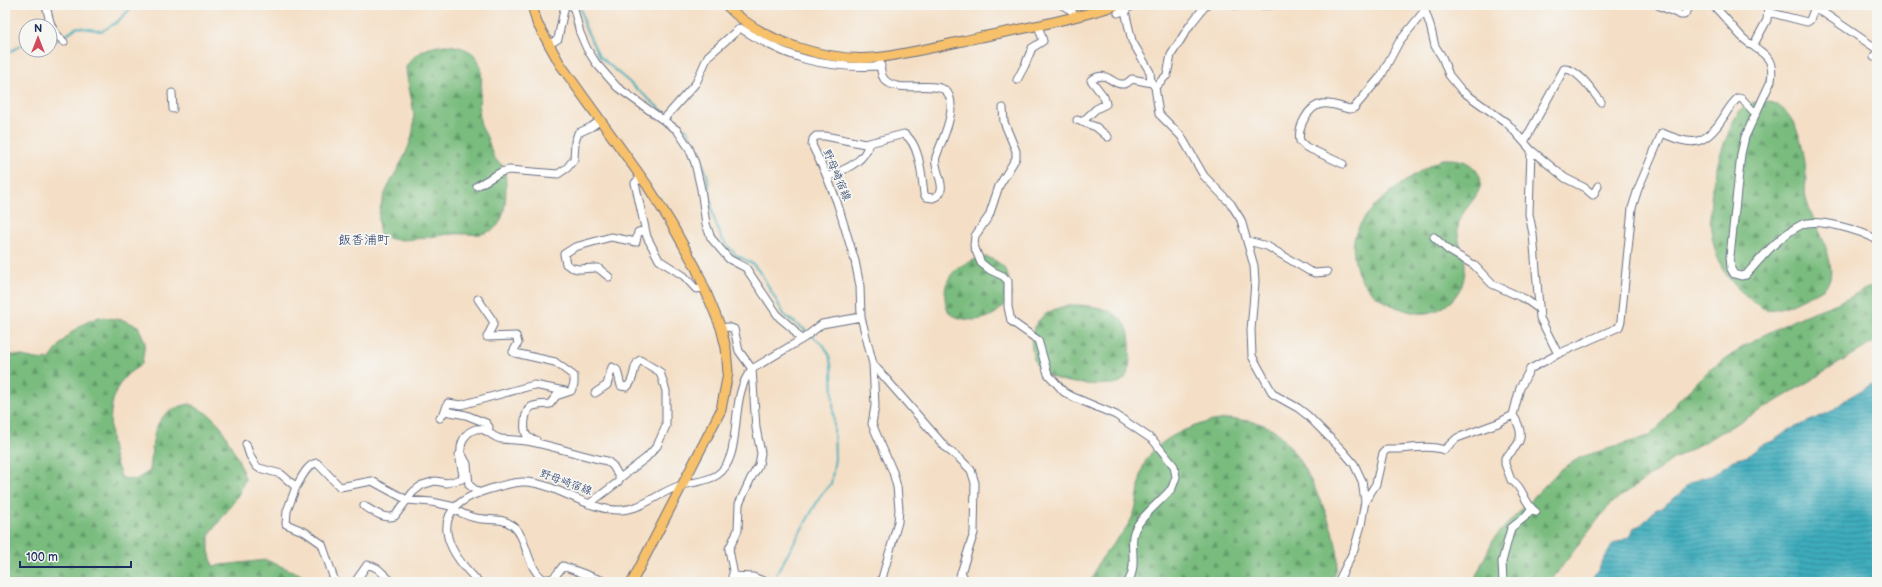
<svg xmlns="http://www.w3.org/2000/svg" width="1882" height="587" font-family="'Balsamiq Sans','Klee One',sans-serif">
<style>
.forest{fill:url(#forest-firs);stroke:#4a766e}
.water{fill:url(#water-rules);stroke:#2c6e8c}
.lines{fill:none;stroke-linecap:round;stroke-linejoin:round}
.stream{stroke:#3dacbb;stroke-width:2}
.minor-casing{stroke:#676d82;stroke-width:9}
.major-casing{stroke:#676d82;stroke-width:11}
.minor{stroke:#fff;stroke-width:7}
.major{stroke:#f7c06b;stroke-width:9}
.labels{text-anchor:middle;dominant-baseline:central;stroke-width:3.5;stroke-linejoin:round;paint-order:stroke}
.street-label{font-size:11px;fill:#1b2f5e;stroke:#f6f6f2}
.quarter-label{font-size:13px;fill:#1b2f5e;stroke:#f6f6f2}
</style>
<defs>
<pattern id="forest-firs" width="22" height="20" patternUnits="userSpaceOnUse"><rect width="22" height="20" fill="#79bc7e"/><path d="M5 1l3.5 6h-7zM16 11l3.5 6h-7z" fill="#62996a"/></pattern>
<pattern id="water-rules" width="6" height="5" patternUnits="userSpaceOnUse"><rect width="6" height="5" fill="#3dacbb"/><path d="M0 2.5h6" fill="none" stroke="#328c9b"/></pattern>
</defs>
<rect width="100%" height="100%" fill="#f6f6f2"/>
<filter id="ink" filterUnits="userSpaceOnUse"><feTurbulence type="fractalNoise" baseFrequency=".025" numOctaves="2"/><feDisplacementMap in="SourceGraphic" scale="8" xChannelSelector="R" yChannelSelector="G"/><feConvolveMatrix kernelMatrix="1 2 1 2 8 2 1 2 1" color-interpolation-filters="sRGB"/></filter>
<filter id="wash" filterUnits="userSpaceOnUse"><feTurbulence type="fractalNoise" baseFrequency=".012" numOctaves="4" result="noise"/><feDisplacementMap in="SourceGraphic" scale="16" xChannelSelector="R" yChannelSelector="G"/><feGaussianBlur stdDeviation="0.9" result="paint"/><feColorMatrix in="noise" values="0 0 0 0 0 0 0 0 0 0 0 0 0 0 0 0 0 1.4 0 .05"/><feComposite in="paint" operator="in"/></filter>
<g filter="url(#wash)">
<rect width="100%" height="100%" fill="#f4dfc6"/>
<!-- forest -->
<path class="forest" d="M446,45c54,4 29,44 34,76 1,8 6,12 8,19 5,15 4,19 17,27 1,16 3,45 -7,58 -4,5 -11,8 -18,9 -9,1 -19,-1 -28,0 -21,1 -54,12 -72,1 -9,-40 27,-68 33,-104 4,-21 -6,-43 -7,-64 10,-16 22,-20 40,-22z
M1763,101c6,1 12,2 17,6 19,13 25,46 26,68 0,9 -2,19 1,27 5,20 44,77 10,90 -15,6 -35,20 -51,17 -8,-2 -16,-10 -23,-16 -8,-7 -17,-17 -22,-28 -19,-40 -10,-87 5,-126 8,-20 13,-37 37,-38z
M1442,159c13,0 24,0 33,10 19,22 -15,36 -17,58 -2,13 7,25 7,38 2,31 -27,56 -57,46 -22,-6 -47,-21 -52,-45 -3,-11 -4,-22 0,-33 10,-28 60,-61 86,-74z
M987,257c20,7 22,17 24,38 -10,18 -25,28 -47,24 -6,-1 -12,-3 -16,-8 -2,-4 -3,-11 -3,-15 -1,-24 20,-36 42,-39z
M1877,283v57l-107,65 -95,53 -65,46 -60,78h-77l21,-44 66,-68 21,-13 68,-21 9,-8 20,-27 30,-30 35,-24 27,-15 30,-15 40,-15z
M1070,305c19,0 43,2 55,19 7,10 7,44 0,54 -3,4 -8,6 -13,6 -18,2 -59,0 -73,-15 -4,-5 -6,-12 -7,-19 -4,-28 13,-40 38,-45z
M99,317l24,3 15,6 7,16 -3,22c-5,4 -13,8 -17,13 -22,23 -16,75 -3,101l13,2 15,-9c4,-34 0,-60 40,-67l20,11 10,10 19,36 6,18 -7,17 -29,39v16l4,15 53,-6 36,15 4,7h-301v-226c16,-4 28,6 45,3 16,-23 23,-32 49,-42z
M1227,419c16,1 33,2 47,11 26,19 65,100 64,132 -1,7 -4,14 -7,20h-239c4,-26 27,-40 39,-62 9,-17 6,-35 12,-53 10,-29 57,-46 84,-48z"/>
<!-- water -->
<path class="water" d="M1877,381v201h-286l22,-38 16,-7 5,-9 8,-4 14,-15 5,-1 20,-15 7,-9 14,-7 11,-2 20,-15 15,-4 12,-10 13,-5 16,-11 41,-18 18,-14z"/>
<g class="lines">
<!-- stream -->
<path class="stream" d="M580,5l5,22 14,29 67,58
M62,38l15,-11 25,4 15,-9 17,-17
M50,43l8,-3
M5,55l21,-13
M669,116l18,14 11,21 9,24 6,40 8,23 15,17 17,9 9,11 23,41 19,13 20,17 5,8 3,16 3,88 -4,26 -10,11 -49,87"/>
</g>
</g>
<g filter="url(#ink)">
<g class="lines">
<!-- minor casing -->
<g class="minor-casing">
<path id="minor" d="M46,5c4,18 4,24 18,37
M573,5l7,28 7,16 9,14 21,24 60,43 12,18 6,15 6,26 5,35 5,14 18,21 17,9 33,49 13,11 9,12
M1062,5l10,6 3,6
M1234,5h37
M1658,5l23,10h3l7,-10
M1713,5c10,10 18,20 27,30 16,18 36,16 31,46l-26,56 -4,17 -11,102 1,13 3,5 7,2 5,-1c16,-18 33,-39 55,-50 16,-8 61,6 76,15
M1125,11l7,30 18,31 1,10 4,5 4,27 22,22 23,40 27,28 10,16 13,46 1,16 -4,48 1,26 21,38 25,14 9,7 36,36 11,13 8,17 3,20 -4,24 -7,25 -16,32
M1768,12l39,10 3,-2 5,-13 62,42
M1118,13l17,-8
M548,45l10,-6 7,-34
M1753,46l14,-26 1,-15
M880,57c0,6 0,17 4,22 12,15 45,2 61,11 16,14 -4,52 -9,67 -4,12 16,35 -3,41l-7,-1 -2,-3c-2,-16 -4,-51 -20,-60l-39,10 -40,-8h-9l-3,3 -1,6 13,27 12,30 18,59 5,25 1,31 12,47 2,42 -3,18 21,48 4,15 2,22 -1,13 -17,60
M1874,57l3,-3
M1017,80l8,-15 7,-17 11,-7 -5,-16
M1155,87l12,-12 4,-20 19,-30 16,-20
M172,93l1,16
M1003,108l1,14 12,29v7l-17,28 -10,30 -14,20 -1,10 7,17 9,7 13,6 5,5v26l3,14 27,19 10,34 16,18 9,5 43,18 37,25 21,26 2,11 -4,11c-11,14 -37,32 -39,48 -2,16 4,31 -5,46
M664,119l32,-36 12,-27 32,-28c48,31 84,41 141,38
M1077,120l19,7 12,10
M1082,122l14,-13 10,-5 -2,-7 -13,-17c18,-11 20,6 33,4 3,0 5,-3 8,-5l20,4
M1524,142l40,-73c13,-2 30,24 37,33
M1531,150l34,28 20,10 8,7 5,-9
M1343,164l-37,-17 -6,-6c-3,-13 8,-35 22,-37 9,-2 20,4 28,5l4,-1 27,-32 18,-34 26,-32
M641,177l-6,6 12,54 12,23 25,16 12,13 8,-1
M827,177c16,-7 38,-14 42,-34
M477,186l24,-14 8,-2 49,4 9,-6 7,-9 1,-17 3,-9 13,-6 10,-7
M1434,237l14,13 26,15 18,19 33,15 14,10
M1248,241l19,5 42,25 6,2 12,-1
M609,277l-11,-9c-13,-1 -20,5 -32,-4l-2,-10 11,-7 36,-10 25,5 2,-10 7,-2
M478,299l15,22v4l-6,12 29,-1 2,7 -5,9 2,1 40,9 19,14v8l-3,7 -15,5 -6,8c-6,1 -13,0 -19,3 -7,4 -8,23 -4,29 2,3 5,3 9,4
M721,328l7,-1 6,2 5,22 13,18 4,59 5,25 -2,12 -8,13 -12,26 -1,26 -9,19 5,27
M1558,354l61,-27 2,-6 11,-113 6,-19 24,-56c30,13 42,14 61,-15 4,-7 9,-15 15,-20l4,1 13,14
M873,364l74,85 12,9 12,12 4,13 -1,50 -16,49
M595,393l12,-8 5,-18 5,3 4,16 6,1c9,-8 5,-22 13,-27l20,12 6,19v35l-9,20 -11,12 -26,20
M445,411l3,-8 13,2 73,-20 31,6
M1513,415c13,20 8,29 -8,43v6l6,16c12,6 13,24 25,32
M440,418l5,-7 21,4 20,8 3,4 -1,5
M246,444l4,12 6,10 3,2 22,6 15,13 -9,24 -1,13 19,8 17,12 13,38
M461,453l6,11 2,21 10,8
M296,487c5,-8 11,-23 21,-24l23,24 32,-6 35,19 25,2 23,5
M1365,501l11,-17 7,-31 4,-4c18,1 40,-5 57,1l13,-12 41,-15 15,-8 7,-27 10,-19 28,-15 -18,-36 -7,-84 -4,-20 2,-64 -24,-27 -45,-32 -13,-16 -7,-18 -7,-11 -5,-21 -7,-20
M364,506c9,5 20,14 31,10l18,-24 9,-7 13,-4 12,2 15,-4 1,-4 -4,-20 2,-2c-1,-10 4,-21 15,-24 10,-2 15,8 25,10 10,1 21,1 31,3 25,5 50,14 75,19l6,5 7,12 -2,4 -29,22
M453,509c7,3 15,8 23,9 13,3 25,-1 36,7 16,12 13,40 31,54 12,2 14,-6 20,-13l43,16
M961,572l5,10
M732,576l21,1 13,5
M355,582l12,-17c13,1 16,11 26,17
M479,582c-34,-32 -53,-72 5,-91 12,-4 25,-8 38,-9 29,-2 67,30 99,28 23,-1 39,-19 61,-25 11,-3 24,-3 35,-10 28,-18 10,-77 35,-106l52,-31 18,-14 39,-7
M1503,582l-1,-20 9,-34 14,-11 6,-8"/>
</g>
<!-- major casing -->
<g class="major-casing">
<path id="major" d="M532,5l5,18 23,41 87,121 24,38 25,45 25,60 5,20 2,25 -7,37 -89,172
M726,5c37,38 105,59 157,52 33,-5 66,-13 98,-20 46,-9 92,-18 136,-32"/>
</g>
<!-- minor -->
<use href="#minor" class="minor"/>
<!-- major -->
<use href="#major" class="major"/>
</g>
</g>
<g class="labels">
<!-- street labels -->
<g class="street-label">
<text transform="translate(837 175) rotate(67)">野母崎宿線</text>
<text transform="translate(566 482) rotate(20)">野母崎宿線</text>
</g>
<!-- quarter labels -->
<g class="quarter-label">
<text x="364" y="240">飯香浦町</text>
</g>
</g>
<!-- margin -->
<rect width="1882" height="587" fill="none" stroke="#f6f6f2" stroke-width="20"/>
<!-- north arrow -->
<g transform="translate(38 38)"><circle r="19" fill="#f6f6f2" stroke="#9ea6b7"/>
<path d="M0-3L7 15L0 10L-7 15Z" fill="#d1495b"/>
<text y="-6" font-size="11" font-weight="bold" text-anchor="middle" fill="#1b2f5e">N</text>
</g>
<!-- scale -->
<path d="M20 561v6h111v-6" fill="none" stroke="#1b2f5e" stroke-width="2"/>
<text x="26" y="561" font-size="12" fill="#1b2f5e" stroke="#f6f6f2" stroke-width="3" paint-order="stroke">100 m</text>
</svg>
